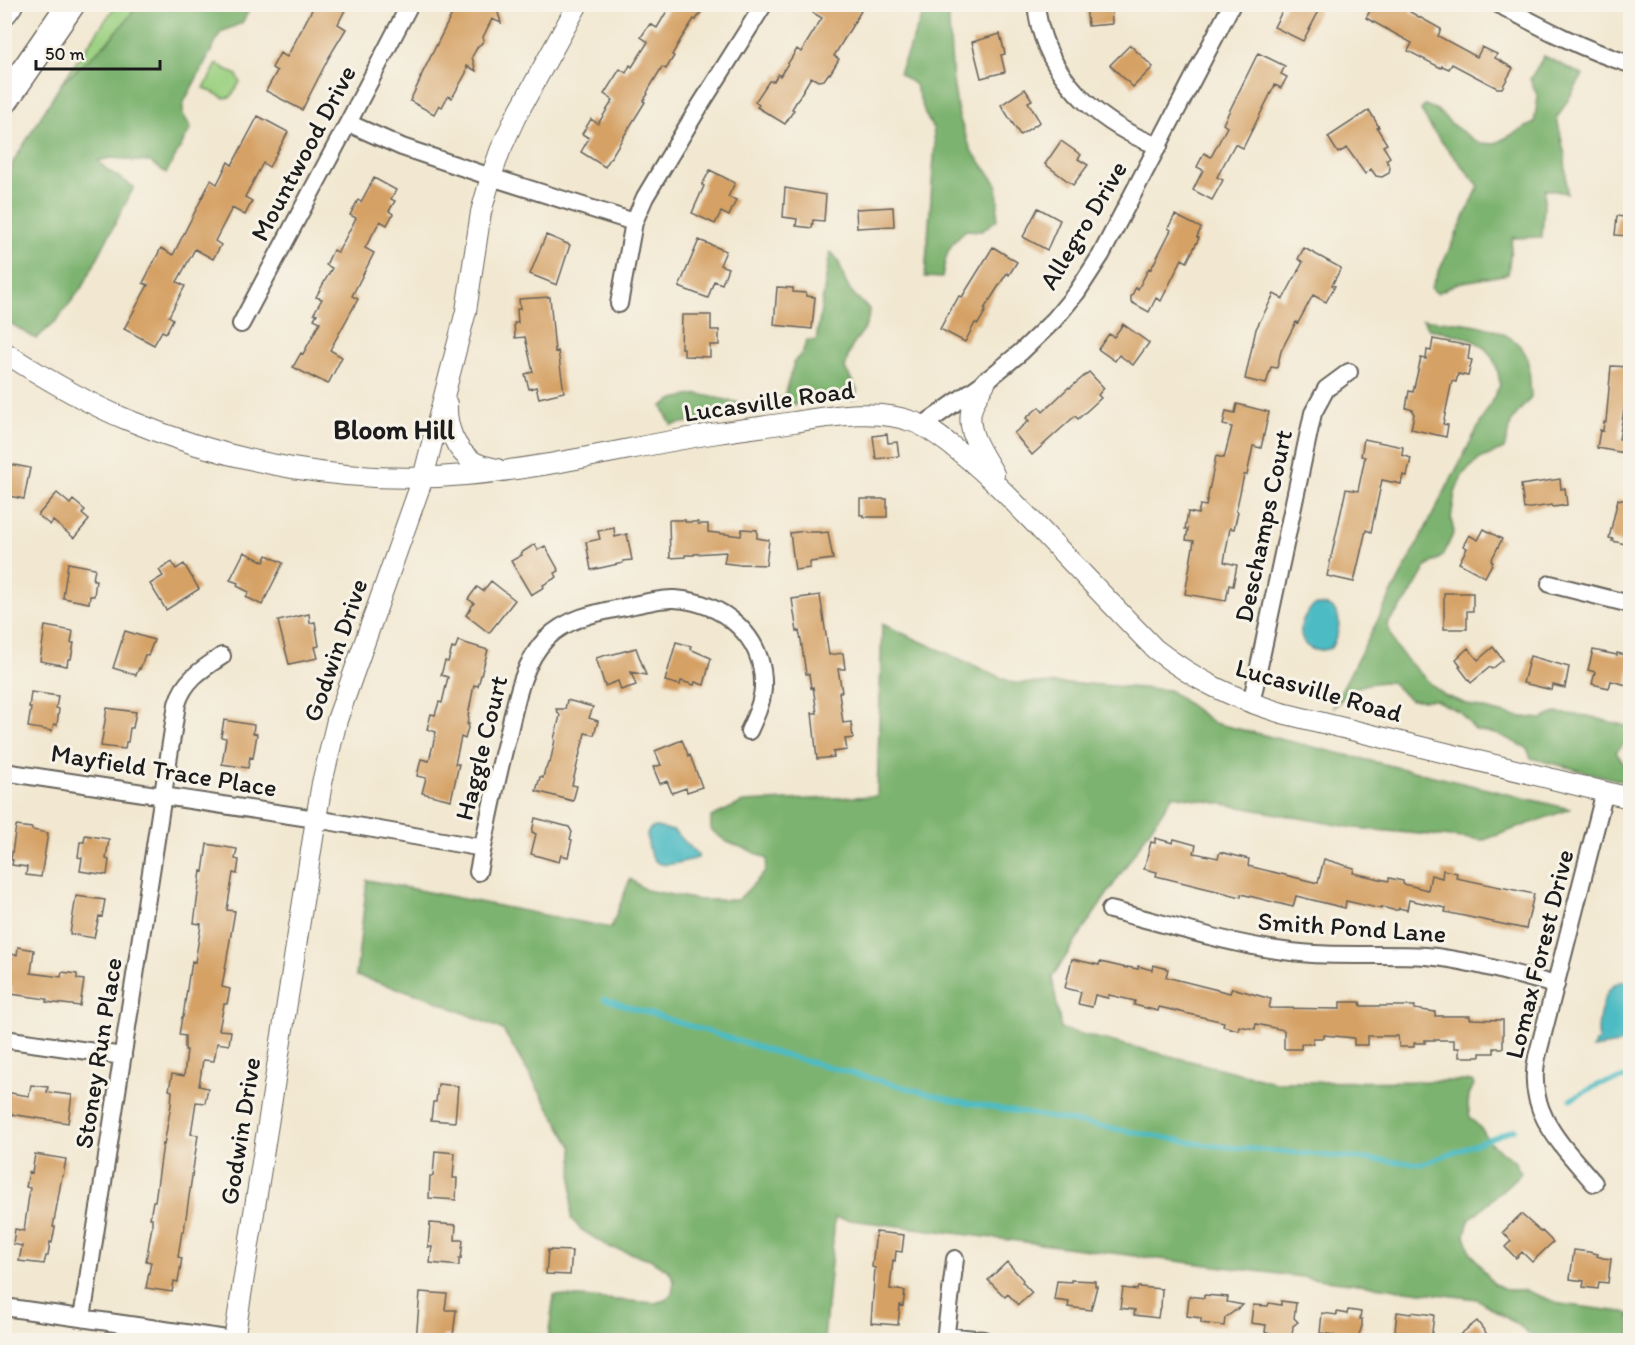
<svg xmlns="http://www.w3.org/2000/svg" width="1635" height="1345" font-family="Itim,sans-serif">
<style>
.green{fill:#9cd182;stroke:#5c764f;stroke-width:1.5}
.forest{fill:#7db370;stroke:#4c6846;stroke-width:1.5}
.water{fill:#4dbbc3;stroke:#346c70;stroke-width:1.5}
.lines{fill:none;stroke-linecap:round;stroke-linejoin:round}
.stream{stroke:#4dbbc3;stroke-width:5}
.building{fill:#d5a165}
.minor-casing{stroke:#67635b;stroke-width:20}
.tertiary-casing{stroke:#67635b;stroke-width:22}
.trunk-casing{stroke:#67635b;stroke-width:30}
.minor{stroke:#fff;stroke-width:16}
.tertiary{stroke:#fff;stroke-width:20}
.trunk{stroke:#fff;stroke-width:27}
.labels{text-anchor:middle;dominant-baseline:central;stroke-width:6;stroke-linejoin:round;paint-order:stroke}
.street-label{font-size:26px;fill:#1c1c1c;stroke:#f7f3e8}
.neighbourhood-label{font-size:27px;font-weight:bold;fill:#1c1c1c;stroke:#f7f3e8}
</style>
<rect width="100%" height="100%" fill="#f7f3e8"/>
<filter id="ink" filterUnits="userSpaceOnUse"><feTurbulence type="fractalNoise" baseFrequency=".0167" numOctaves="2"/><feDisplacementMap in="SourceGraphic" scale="12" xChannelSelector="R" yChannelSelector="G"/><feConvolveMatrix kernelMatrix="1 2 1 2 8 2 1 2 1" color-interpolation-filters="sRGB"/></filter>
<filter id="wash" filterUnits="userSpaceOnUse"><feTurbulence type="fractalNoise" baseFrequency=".008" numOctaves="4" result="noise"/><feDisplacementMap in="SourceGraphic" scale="24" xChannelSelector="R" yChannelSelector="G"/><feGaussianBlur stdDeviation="1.35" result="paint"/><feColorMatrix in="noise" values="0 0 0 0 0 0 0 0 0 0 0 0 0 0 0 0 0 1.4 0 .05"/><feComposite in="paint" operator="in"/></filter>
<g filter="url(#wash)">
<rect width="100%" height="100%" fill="#f2e8d1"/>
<!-- green -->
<path class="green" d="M116,5h22c-21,31 -49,54 -77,79z
M217,64l20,11 3,7 -9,15 -7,1 -20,-10z"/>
<!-- forest -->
<path class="forest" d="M138,4l114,1 -10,18 -21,9 -38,72v10l8,14 -25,45 -16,-11 -16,-1 -9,-2 -15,-1 -12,3 9,9 27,17 -51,99 -26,34 -21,19 -31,-19 -1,-91 5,-22 -4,-16 8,-29 48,-78 46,-41 22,-26z
M923,5h26v20l4,57 6,35 12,33 26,34 1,19 -1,16 -15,12 -16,-1c-19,16 -20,24 -24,48l-17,-1 10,-133 -2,-16 -7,-12 -11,-31 -16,-12 23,-57z
M1544,56l39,19 -26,43 8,38 2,37 -22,-4 -3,48 -30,1 -4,36 -50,9 -21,10 -6,-5 48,-102c-19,-24 -44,-47 -58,-76l4,-5 12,5 17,16 25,17 15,1 40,-21 4,-26 -8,-18z
M830,252c11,7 11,20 16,31 5,11 15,18 23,26 0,22 -10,23 -18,40 -3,5 -4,13 -6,19l12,22 -2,9 -34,1 -150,25 -9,-19 12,-7 24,-5 47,10 39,-7 10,-35 8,-9 5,-13 9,1z
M1423,320c32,1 87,3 103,35 4,10 4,31 5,42l-19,23 -8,29 -24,10 -17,15 -8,19 -4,26 3,13 -11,24 -17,11 -19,33 -20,24 9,23 11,13 27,27 12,9 26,10 42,10 28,3 14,-6 32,3 42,11v11l-14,14 7,11 7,2v18l-99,-25 -4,-10 -27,-13 -25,-5 -15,-18 -25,-12h-25l-19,-18c-32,0 -36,5 -59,26l168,-323c-4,-46 -33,-48 -71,-56z
M882,624l131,59 73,1 83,6 45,33 356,86 -86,31 -129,-12 -182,-33 -121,182 9,52 214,53 197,-1 2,3 -5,11 -1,11 2,11 13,14 7,12 24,18 7,12 -52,47 -4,15 6,18 22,30 14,7h17l37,14 69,9v27h-94l-15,-13 -44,-28 -642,-81 -11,122h-276l6,-45 101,8 10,-3 7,-7 2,-12 -5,-10 -19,-12 -41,-12 -29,-18 -9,-11 2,-70 -70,-118 -76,-33 -71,-21 11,-96 244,48 19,-49 16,11 53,10h39l27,-28 2,-13 -18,-9 -22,-8 -16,-12v-13l32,-15 134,-6z"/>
<!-- water -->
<path class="water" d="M1315,605c30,-2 27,23 16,43 -33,12 -40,-26 -16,-43z
M656,827l18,4 24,24v3c-31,7 -49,18 -51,-25l4,-5z
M1630,980v62l-37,6 2,-5 4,-3c-3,-13 3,-45 14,-54 4,-5 11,-5 17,-6z"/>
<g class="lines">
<!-- stream -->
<path class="stream" d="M604,999l176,55 176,47 251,44 216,19 92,-35
M1571,1099l29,-15 30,-7"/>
</g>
<g id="blocks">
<!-- building -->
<path class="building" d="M315,4h33l-10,20 8,5 -17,28 -27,53 -36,-19 11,-20 -5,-3 8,-15 7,4z
M457,4h43l-3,5 4,14 -9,-4 -9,18 1,3 -3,4 -3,2 -6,11 4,14 -9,-5 -1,7 -14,25 -4,-2 -6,11 -3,-2 -5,9 -24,-13 11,-23h-1z
M671,4h35l-10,16 -2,-1 -13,20 -9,16 2,1 -8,13 -4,-2 -12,20 -3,6 1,1 -5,7 2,1 -40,65 -24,-15 8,-14 -7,-4 9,-15 7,5 15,-24 -9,-6 16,-25 6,4 4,-8 2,2 16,-25 -7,-5 9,-13 7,4z
M818,4h43l-3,5 3,2 -27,45 5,3 -9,15 -1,-1 -5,7 -6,1 -7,-4 -19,32 2,1 -9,14 -28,-17 2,-2 -4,-3 14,-21h5l4,-7 2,2 17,-27 4,3 21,-34 -9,-5z
M1086,4h25l1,20 -24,2z
M1286,4h25l9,5 -17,32 -29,-14z
M1374,4h40l-4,8 31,17 -3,7 39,21 5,-10 15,7 -2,4 18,10 -11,20h-5l-45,-24 -3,5 -7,-3 -1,2 -33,-17 4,-8 -46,-25z
M1000,34l5,20 -4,1 4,17 -24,6 -9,-36z
M1130,45l23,22 -20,20 -23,-22z
M1258,53l27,13 -4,8 6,3 -6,11 -6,-3 -32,63 -8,-4 -18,33 6,3 -11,20 -19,-10 10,-20 -6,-3 7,-14 7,4 16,-30 -4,-3z
M1025,89l7,11 -4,2 12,20 -20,13 -19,-30z
M1369,110l10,17 -2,1 10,16 -4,2 7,11 -4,3 4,7 -1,6 -7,4 -6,-1 -5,-7 -6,5 -18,-26 -9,5 -10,-16z
M258,116l30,16 -15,28 -4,7 -6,-4 -18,34 7,4 -7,14 -13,-7 -17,33 6,4 -8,14 -18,-10 -18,33 8,4 -16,30 4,3 -7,14 -4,-2 -8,14 -30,-16 24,-44 -5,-2 18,-35 12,7 38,-75 6,4 11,-22 4,3z
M1061,141l20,14 -3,4 10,6 -15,20 -28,-21z
M710,170l25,13 -7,14 8,3 -7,16 -8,-4 -6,12 -23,-11 12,-27 -2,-1z
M374,178l22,12 -5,9 4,2 -6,10 4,3 -6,11 -7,-4 -15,27 9,5 -22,43 6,3 -28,51 12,7 -14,27 -14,-7v1l-21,-11 8,-14 2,1 17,-32 -6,-3 3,-5 -3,-1 8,-14 -6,-2 16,-29 -6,-3 7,-15 5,2 18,-34 -6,-3 8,-15 3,2z
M785,188l41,7 -2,26 -11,-1 -1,8 -16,-2 1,-7 -14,-2z
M893,207l1,19 -37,2 -1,-19z
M1038,208l22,12 -13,30 -24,-13z
M1175,215l26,13 -4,9 2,1 -12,24 -5,-3 -21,42 -5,-3 -7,14 -18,-10v-5l5,-10 2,2 11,-21 2,1 20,-39 -3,-2z
M1617,216l13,2v18l-15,-1z
M546,235l24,10 -13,40 -27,-11z
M699,240l27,11 -6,14 8,3 -6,16 -8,-3 -6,17 -29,-11z
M993,247l24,15 -8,13 -2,-2 -23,36 2,1 -8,14 -3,-1 -10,19 -25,-13 13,-24h1l5,-9 3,1z
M1304,248l37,20 -9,17 3,1 -9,16 -13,-7 -15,28 -2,-1 -15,29 -4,17 -6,-1 -5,17 -21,-5 11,-50 18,-35 9,5 20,-37 -5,-3z
M777,287l16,1v4l13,1v3l9,1 -3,32 -38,-4z
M550,297l5,55 3,-1 6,41 -25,6 -3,-11 -7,2 -4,-15 8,-2 -8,-35 -10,1 -1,-15h4l-1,-14h3l-1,-10z
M682,315h29v15h8v15h-9v12l-26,-1v-8h-3z
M1123,324l26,19 -16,22 -14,-10 -4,6 -17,-12 11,-15 5,3z
M1433,339l37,7 -2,13 4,1 -4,16 -10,-2 -2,8 -4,-1 -9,43 5,1 -2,12 -35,-8 3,-15 -1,-1v-3l-7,-2 3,-17 4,1 8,-34 5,1 1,-9 4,1z
M1611,366l19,1v37l-5,-1 -6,36 11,2v13l-33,-6 3,-18 3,1 1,-9h2z
M1089,372l15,16 -6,7 3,3 -23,21 -3,-3 -43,39 -18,-22 15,-12 -3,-3 13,-11 4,5 26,-25 1,1z
M1237,404l32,8 -8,36 -8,-2 -6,29h-3l-8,36 2,1 -4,17 -4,-1 -6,34 13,3 -4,21 -4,-1 -3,16 -41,-7 9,-53 -8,-1 2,-11h-3l3,-17 10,2 2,-9 6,1 10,-50 8,2 8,-31 -9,-2 3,-14 9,2z
M887,434l1,9 9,-1 2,14 -23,3 -3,-23z
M1364,439l39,8 -1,8 9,3 -4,18 -4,-1 -2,9 -19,-4 -11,52 -5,-2 -12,52 -27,-6 19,-87 12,2 7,-34 -4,-1z
M4,463l26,5 -6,31 -20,-4z
M1560,479l1,10 4,-1 2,17 -14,2 -1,-2 -28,4 -3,-24z
M57,493l13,11 3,-4 12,10 -3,4 7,6 -15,18 -21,-17 -3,4 -12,-10z
M860,499h27v18h-23v-2h-4z
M1618,499l12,3v43l-18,-4 1,-2 -4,-1z
M669,520h16v2h13v2h10v8l33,4 1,-7 15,1v8l12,2 -3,25 -26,-1v1l-16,-2 2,-11 -32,2v1h-9v2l-15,1z
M614,528l1,9 12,-3 5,26 -9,1v2l-32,7 -5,-28 14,-3 -2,-8z
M1484,529l18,10 -11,22 2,1 -8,15 -26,-14 8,-15 -4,-2 6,-11 9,5z
M805,531v1h15v1l8,-1 5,27 -23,3v6l-15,2 -5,-37z
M535,544l3,6 7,-4 14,25 -4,2 2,4 -14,8 1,2 -13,8 -20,-34 11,-6 -1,-2z
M244,552l20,10 3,-7 16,8 -21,42 -16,-8 3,-5 -12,-6 1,-3 -8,-3z
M172,562l4,7 8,-5 15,25 -33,21 -16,-26 13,-8 -4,-6z
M68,563l27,5 -2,12h3l-2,16h-4l-1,7 -26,-5z
M491,581l24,19 -26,33 -23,-18 8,-12 -6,-4 9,-12 6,4z
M1444,593h29v18h-6v18h-23z
M820,595l9,60 14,-2 2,16h-7l4,23h-3l4,31 8,-1 2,16 -8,1 2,11 -14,2 1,5 -17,2 -5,-46h5l-4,-26 -2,1 -2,-14h-3l-5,-34 -2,-9 -2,1 -5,-33z
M309,614l1,9 5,-1 4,24 -4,1 3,11 -29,6 -11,-43z
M45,626l28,5 -2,12h3l-3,16h-3l-1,7 -27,-5z
M125,631l29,9 -6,16 -3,-1 -5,14 -1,-1 -3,7 -23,-7z
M458,641l30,9 -10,36 -4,-1 -6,31 1,1 -2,7h2l-4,15 -4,-2 -6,27h4l-8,36 -29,-7 4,-15 -9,-2 4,-17 8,2 7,-29 -9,-3 4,-15 4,1 4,-13 3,1 6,-26 -7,-2 4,-14 3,1 4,-14 3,1z
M676,642l15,4 -1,3 21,9 -7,27 -9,-3 -1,3 -13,-4 -1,4 -15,-4z
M1493,647l10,13 -11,9 -2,-2 -19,16 -12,-16 2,-1 -5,-7 12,-11 10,12z
M636,648l10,27 -15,-3 5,13 -15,5 -3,-9 -13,5 -9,-28 14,-4v1z
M1593,650l24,5v-2l13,3v13l-3,16 -16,-4 -2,7 -17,-4 3,-12 -7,-2z
M1530,656l39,11 -4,21 -12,-3 -1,5 -29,-7z
M31,692l27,4 -2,12 3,1 -2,16 -3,-1 -2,7 -24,-4 3,-19h-2z
M567,700l26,7 -4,11 9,3 -4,14 -9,-2 -13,52 5,1 -4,15 -37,-10 4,-14 3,1 2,-9h1l2,-6h2l5,-23 -1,-1 6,-23 -4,-7h9z
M107,708l29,4 -3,16h-3l-2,14h-2l-1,7 -24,-3z
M224,720l30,5 -1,8 4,1 -4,24 -3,-1 -2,11 -26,-4 4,-26 -5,-1z
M682,740l5,12 2,4 1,-1 12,32 -15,5 -1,-4 -14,5 -5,-12 -7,3 -7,-17 8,-2 -6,-14z
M535,818l34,9 3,5 -2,7 2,1 -4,17 -7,-2 -2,7 -28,-8 5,-20 -4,-2z
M16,826l16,2v2l16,3 -7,44 -15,-2 1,-8 -15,-2 1,-5h-2z
M85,835l24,4 -3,20 3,1 -2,15 -27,-4 2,-13 -4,-1 2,-15h4z
M1155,838l18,5 1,-4 22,6 -2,8 24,5 2,-6 29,7 -1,7 70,17 6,-24 30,9 -1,5 36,8v-3l14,3v3l25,6 3,-15 11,3 1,-8 14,3 -1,5 78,16 -8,35 -81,-17 1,-4 -37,-8 -2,10 -8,-2 -1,2h-5l-11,-3 -1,2 -35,-8 -1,7 -49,-12 -3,11 -52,-13v3l-20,-5 -65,-16 1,-4 -13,-3 7,-27 4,1z
M207,844l30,5 -2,10 4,1 -2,14 -4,-1 -6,37 8,1 -13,76 8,2 -3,15h-3l-5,26 12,1 -2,14 -12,-2 -3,18 -11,-1 -4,26 9,2 -3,15 -9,-1 -5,32 7,1 -14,96h-2l-4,26 4,1 -4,24 -4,-1 -2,11 -26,-4 5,-26 -5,-1 6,-35v-8h-2l3,-17h2l8,-57 1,1 7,-40 1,-14 -3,-1 3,-16 12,2 3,-26h-2v-14l-6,-1 3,-18h1l6,-42h1l2,-14 3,1 5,-30 1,-8 -7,-1 7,-52 2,1z
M76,896l29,4 -3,17 -3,-1 -5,22 -24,-4z
M18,947l16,3 -3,23 30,4 1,-5 15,2v5l7,1 -4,26 -34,-4 1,-3 -36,-5 1,-7 -8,-1v-33l13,2z
M1072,959l27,6 1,-3 27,6v-1l11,2v-3l14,4 1,-5 15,4 -2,8 64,16 2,-5 39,11 -2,9 71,1v-7h20l1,4h54l-1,3 21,3v4h35v3l33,1v28h-9v5h-14v4h-21v-9h-5v-8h-29v3h-11v4h-15l-1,-11h-30v9h-14v-7l-30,-3v3h-11v6h-12v5h-17v-19l-28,-6 -1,5 -16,-3 -1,4 -15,-4 1,-4 -65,-15 -1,4 -24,-6 1,-4 -26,-6 -1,3 -13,-3 -3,12 -14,-3 3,-12 -16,-4z
M438,1084l20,2 -3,36 -24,-2 2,-18h3z
M31,1085l17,2 -1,5 25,3 -4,28 -64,-10v-21l25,4z
M435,1151l20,2 -2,25h4l-1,22 -27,-2 1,-22h3z
M35,1154l31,5 -3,17h-1l-9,51h2l-3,16 -2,-1 -2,14h-2l-2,8 -25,-3 3,-15 -9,-2 2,-15 9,2 6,-43 -4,-1 3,-15 3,1z
M1521,1214l20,18 1,-1 11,11 -21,20 -10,-10 -6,6 -11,-11 6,-6 -8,-9z
M430,1223l26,2 -1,15h8l-2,19 -2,-1v8l-29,-3 2,-16h-4z
M876,1232l28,3 -2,17 -6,-1 -1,10 -2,-1 -3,29 15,2 -2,15 -3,-1 -2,20 -27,-2 4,-55 -3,-1z
M548,1250l24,1 -2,24 -24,-1z
M1574,1250l15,2 9,2 -1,2 6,2 8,1 -3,24 -9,-1 -1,7 -15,-2 1,-6 -14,-2z
M1007,1262l16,18 -1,2 10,11 -14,12 -10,-11 -3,3 -17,-17z
M1071,1280l24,1v5h2l-6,24 -23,-3 1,-5 -15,-2 3,-19 14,1z
M1138,1287l24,2 -1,19 -2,2 -1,8 -24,-3 1,-5 -15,-2 3,-20 14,2z
M420,1292l27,2 -2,16h11l-3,26h-10v5h-27z
M1204,1295l24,2 -1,5 16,3 -18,13 -1,8 -23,-3v-5l-14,-2 2,-20 15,2z
M1281,1301l15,2 -2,15 4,4 -5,4 -1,10 -25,-3 -2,-1 1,-7 -15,-2 2,-18 15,1 1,-3 12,2z
M1348,1310l13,2 -1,7h2v7l-5,15h-23v-6l-14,-2 2,-20 15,2v-3l10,2z
M1397,1312l14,2v-2l23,3 -3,25h-24l1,-7 -13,-2z
M1477,1321l15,20h-40z"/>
</g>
</g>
<g filter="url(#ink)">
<use href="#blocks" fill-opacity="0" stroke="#67635b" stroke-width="1.5"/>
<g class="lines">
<!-- minor casing -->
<g class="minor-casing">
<path id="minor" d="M1036,4c1,8 2,16 4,23 15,58 65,100 119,119
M1498,4c43,23 86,46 132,60
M348,123l54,24 89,30 143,45
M619,304l15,-82 11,-25 51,-85 68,-108
M241,324l107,-201 62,-119
M922,426l64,-45 35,-29 33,-32 23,-28 24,-37 131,-251
M1550,584l80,20
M1251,704l62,-291 13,-24 23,-17
M4,772l312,47 167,29
M478,872c9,-46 18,-92 30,-137 8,-33 14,-71 38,-96 20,-20 48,-26 74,-31 15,-3 40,-10 54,-9 49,3 91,37 89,89 -1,15 -8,30 -14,43
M1110,910c57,14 115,33 174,41 47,7 94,2 142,5 44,4 87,18 130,29
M4,1039l119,17
M1594,1183c-32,-38 -69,-71 -57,-126l68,-266
M4,1307l230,33
M82,1318l95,-614c7,-24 25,-35 45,-48
M946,1336l38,4
M945,1340l10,-81"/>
</g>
<!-- tertiary casing -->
<g class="tertiary-casing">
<path id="tertiary" d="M4,352c40,26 80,50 124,68 105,44 223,66 337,55 85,-7 169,-29 253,-42 25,-4 50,-7 76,-11 39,-6 82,-14 120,0 14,5 26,15 38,24 32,24 60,54 88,83 38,40 76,80 115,120 41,32 78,49 127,64l348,85
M986,381c-5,10 -13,20 -15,31 -4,22 13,44 23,62
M447,404c-1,21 7,46 27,58 7,4 15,5 23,7
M234,1340l82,-521 6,-36 15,-63 86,-242 43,-167 15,-99 10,-35 9,-26 15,-33 63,-114"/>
</g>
<!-- trunk casing -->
<g class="trunk-casing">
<path id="trunk" d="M4,11l5,-7
M4,101l67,-97"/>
</g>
<!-- minor -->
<use href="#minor" class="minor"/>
<!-- tertiary -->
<use href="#tertiary" class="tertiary"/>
<!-- trunk -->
<use href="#trunk" class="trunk"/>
</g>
</g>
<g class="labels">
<!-- street labels -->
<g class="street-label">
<text transform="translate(303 153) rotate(-62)">Mountwood Drive</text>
<text transform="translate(1083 225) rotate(-59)">Allegro Drive</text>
<text transform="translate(769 401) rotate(-8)">Lucasville Road</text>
<text transform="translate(1263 526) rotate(-78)">Deschamps Court</text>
<text transform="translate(335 650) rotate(-71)">Godwin Drive</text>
<text transform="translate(1319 690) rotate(16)">Lucasville Road</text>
<text transform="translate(481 748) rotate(-76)">Haggle Court</text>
<text transform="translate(164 770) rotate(9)">Mayfield Trace Place</text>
<text transform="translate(1352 927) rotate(4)">Smith Pond Lane</text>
<text transform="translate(1539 954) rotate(-76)">Lomax Forest Drive</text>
<text transform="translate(98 1053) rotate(-81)">Stoney Run Place</text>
<text transform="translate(240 1131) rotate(-81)">Godwin Drive</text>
</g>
<!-- neighbourhood labels -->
<g class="neighbourhood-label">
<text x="394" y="429">Bloom Hill</text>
</g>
</g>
<!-- margin -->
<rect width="1635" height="1345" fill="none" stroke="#f7f3e8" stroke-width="24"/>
<!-- scale -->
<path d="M36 60v9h124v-9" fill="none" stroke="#1c1c1c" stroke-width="3"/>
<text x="45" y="60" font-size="18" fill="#1c1c1c" stroke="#f7f3e8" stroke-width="4.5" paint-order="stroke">50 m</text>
</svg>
